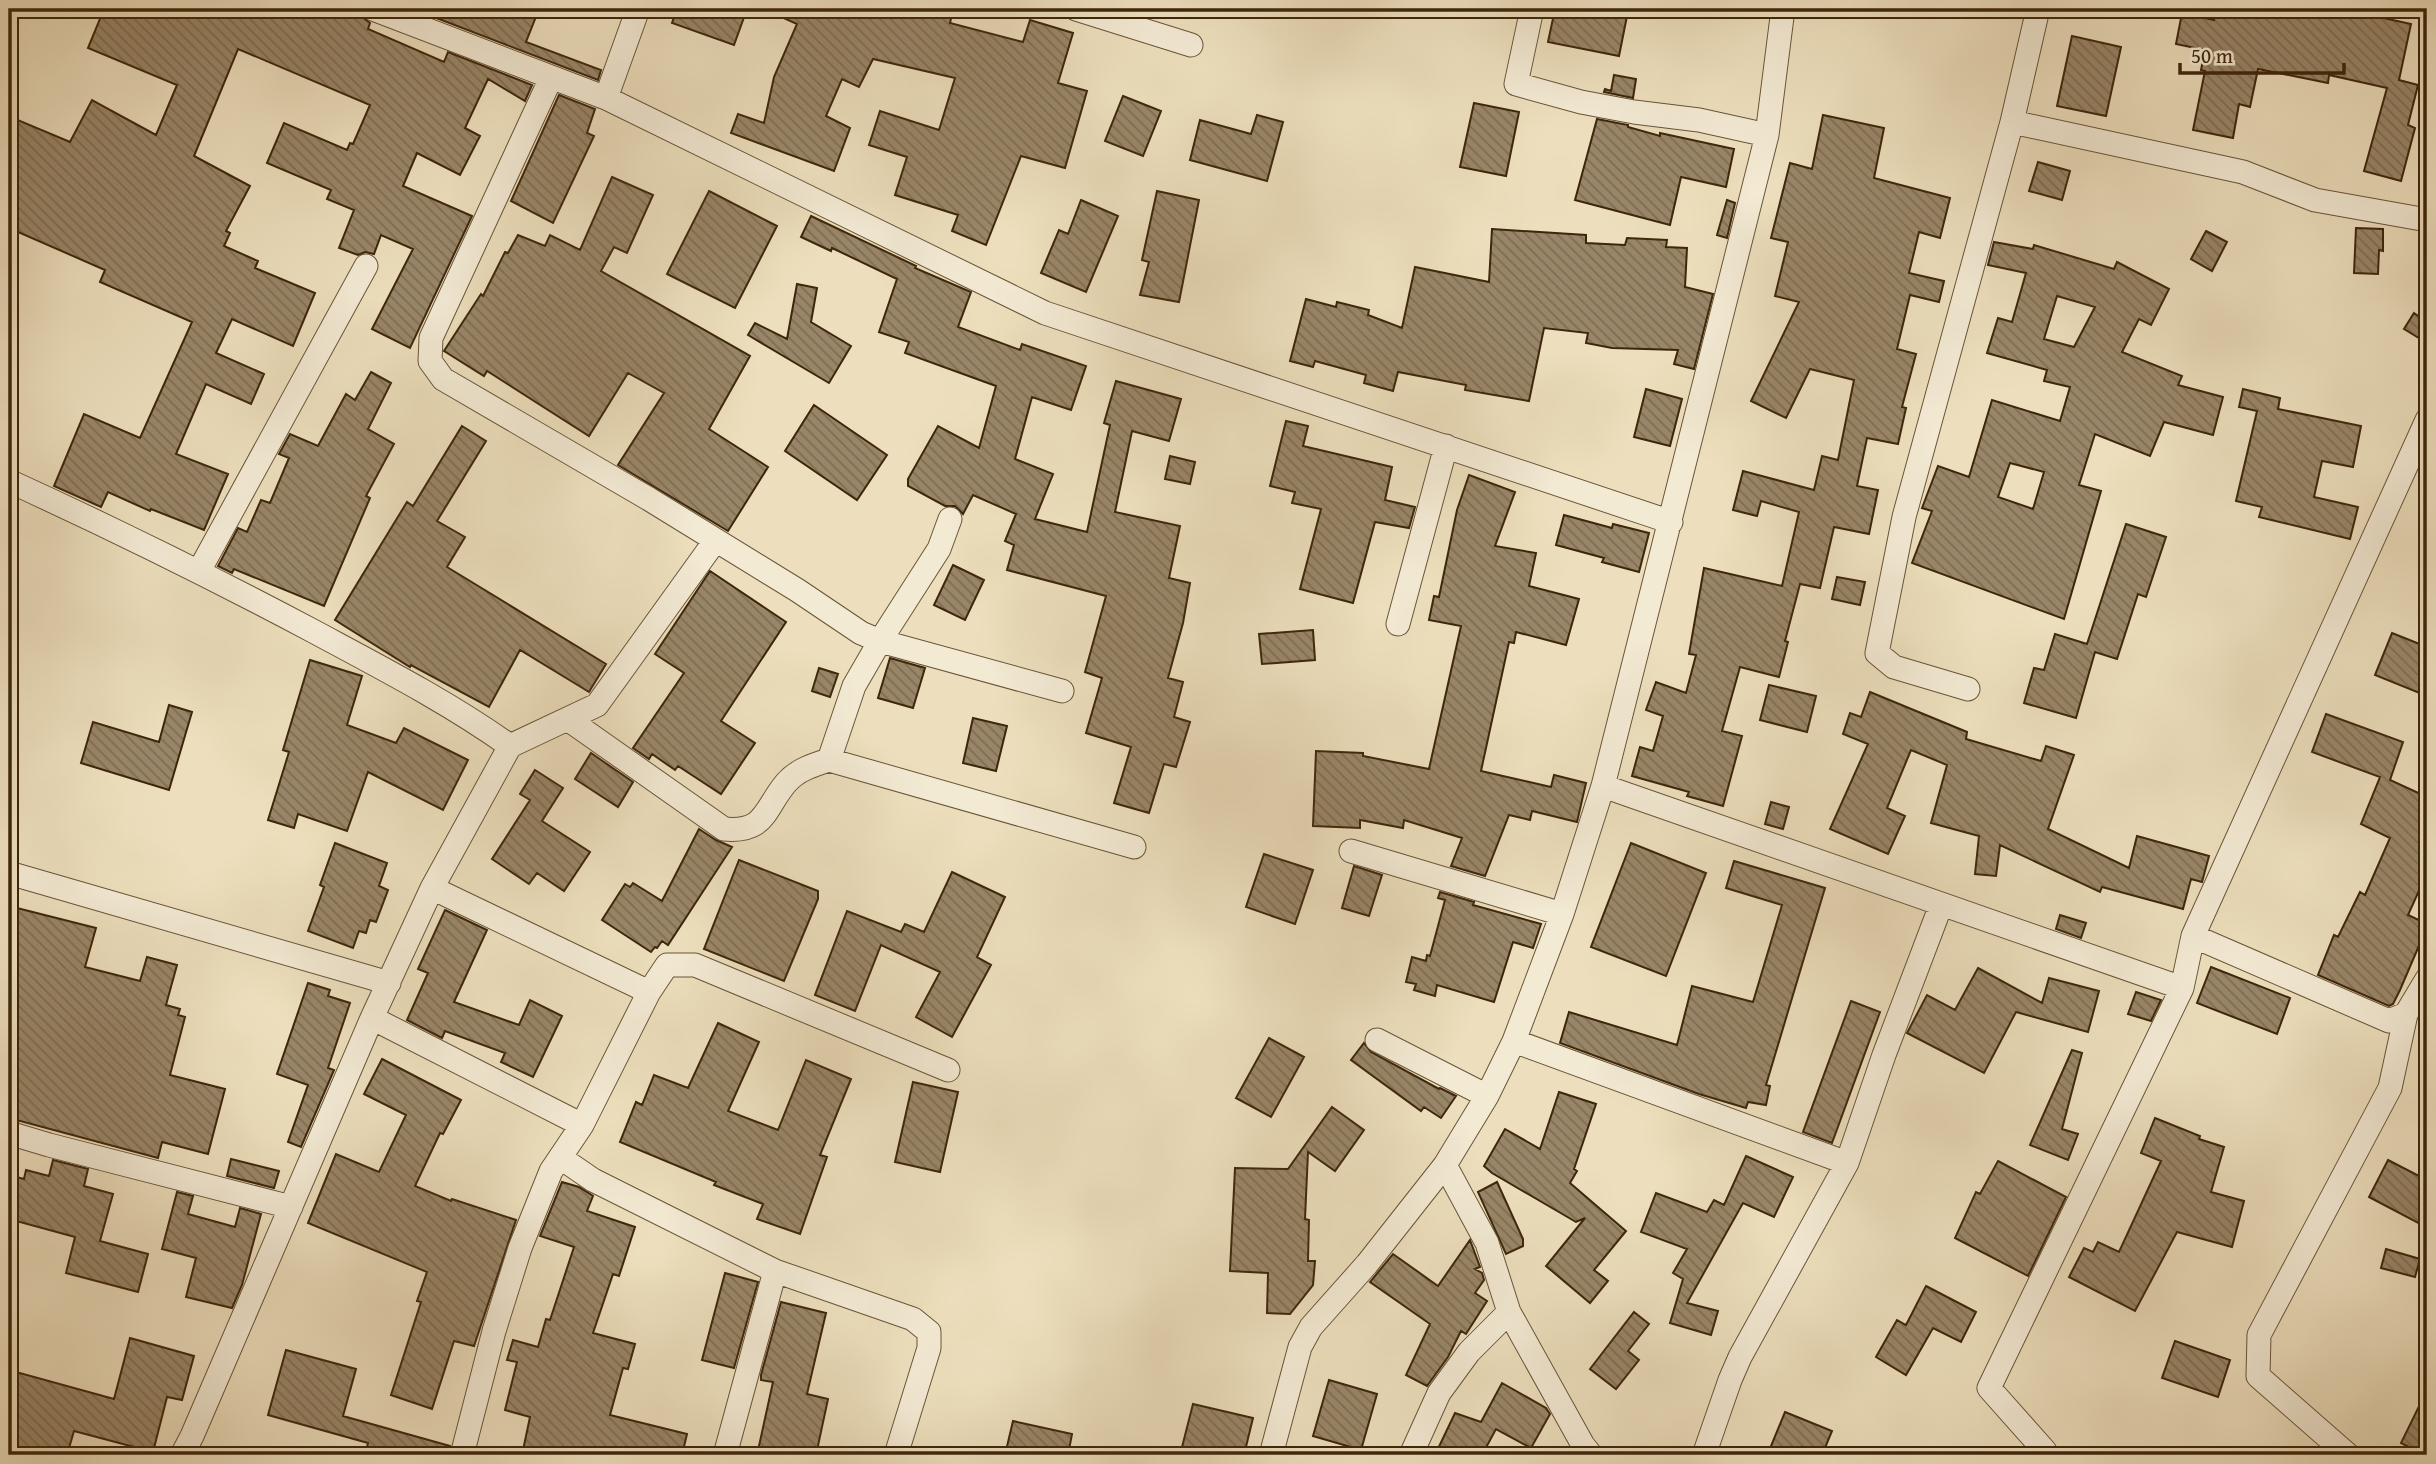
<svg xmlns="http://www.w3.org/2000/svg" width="2436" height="1464" font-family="'Gentium Book Plus',serif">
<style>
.building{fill:url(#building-back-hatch);stroke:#3d260b;stroke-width:2;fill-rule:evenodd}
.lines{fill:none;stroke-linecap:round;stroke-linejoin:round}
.street-casing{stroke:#695438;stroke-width:25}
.street{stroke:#f3ead4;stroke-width:23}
</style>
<defs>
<pattern id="building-back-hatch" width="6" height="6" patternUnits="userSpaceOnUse" patternTransform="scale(1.75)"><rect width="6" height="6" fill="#998668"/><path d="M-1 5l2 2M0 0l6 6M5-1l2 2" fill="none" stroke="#7e6d54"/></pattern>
</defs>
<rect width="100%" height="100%" fill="#eddfbd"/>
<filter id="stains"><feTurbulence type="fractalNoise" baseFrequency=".00286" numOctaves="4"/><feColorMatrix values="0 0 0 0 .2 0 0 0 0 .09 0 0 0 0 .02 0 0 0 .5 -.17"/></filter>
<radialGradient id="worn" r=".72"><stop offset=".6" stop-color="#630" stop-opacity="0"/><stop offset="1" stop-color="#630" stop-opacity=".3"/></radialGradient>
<!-- building -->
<path class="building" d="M104,9h255l3,8 8,6 -2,6 76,33 4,-10 84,33 -7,16 -37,-22 -23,49 15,8 -20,39 -43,-22 -14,33 69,30 -62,132 -38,-19 41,-80 -32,-14 -7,19 -9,-2 -7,3 -19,-7 15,-38 -27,-11 4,-9 -64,-27 17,-40 63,27 3,-7 3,1 17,-39 -132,-56 -44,107 56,30 -24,45 4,2 -6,13 34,15 -3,7 60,25 -22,53 -61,-27 -16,34 48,21 -13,30 -45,-20 -30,70 52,20 -24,56 -53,-21 -1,2 -42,-19 -7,15 -47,-21 30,-72 56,24 52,-116 -92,-40 5,-12 -96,-42v-100l4,-10 57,24 22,-42 64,35 21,-50 -89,-37z
M413,9h126l-13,33 75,28 -3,10z
M677,9h70l-13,36 -62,-22z
M764,9h166l22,5 -2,9 73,19 7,-22 43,13 -15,50 29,8 -22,77 -44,-12 -35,89 -34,-14 6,-16 -63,-20 12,-38 -38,-12 11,-34 59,19 16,-52 -82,-19 -14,28 -17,-8 -16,37 24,12 -16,43 -103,-38 7,-19 26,9 10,-46 23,-53z
M1555,9h59l14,2 -9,45 -71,-14z
M2216,9h126l69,15 -12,56 19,5 -10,40 7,3 -14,53 -37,-10 23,-83 -58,-13 -1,8 -70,-14 -8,38 -11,-3 -6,34 -40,-8 12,-59 -4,-1 4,-20 -29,-6 6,-31 32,7z
M2072,36l49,11 -15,69 -49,-10z
M1614,75l22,4 -3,19 -29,-6 1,-3 6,2z
M559,95l36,14 -8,24 7,3 -41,87 -42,-22z
M1123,96l38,15 -18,45 -38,-15z
M1474,103l45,9 -13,64 -46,-9z
M1257,115l26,7 -16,59 -77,-21 10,-40 51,14z
M1823,115l61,13 -10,50 76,20 -10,40 -21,-6 -10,41 35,8 -5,21 -29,-7 -13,54 19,5 -14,53 4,1 -8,36 -31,-6 -10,48 21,4 -9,44 -35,-7 -14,61 -20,-4 -15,57 3,1 -9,35 -39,-10 -18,64 20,5 -19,70 -36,-10 2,-4 -57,-16 8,-29 13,4 10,-35 -17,-6 10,-28 30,11 10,-38 -7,-1 15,-86 78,18 17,-74 -38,-11 -4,15 -24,-6 10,-39 71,19 8,-34 16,4 16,-80 -44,-11 -24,49 -35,-17 48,-99 -24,-6 13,-54 -17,-4 19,-75 22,6z
M1597,119l31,6v2l32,9v-3l74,16 -8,38 -45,-10 -11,48 -95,-25z
M2038,162l32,9 -8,29 -33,-9z
M612,177l41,18 -26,58 -13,-6 -13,24 149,85 -41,73 59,38 -40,64 -110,-66 46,-72 -36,-20 -39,63 -102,-65 -3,5 -40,-25 37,-57 2,2 22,-44 3,1 10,-18 27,11 5,-11 30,15z
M709,191l68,35 -42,82 -68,-34z
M1157,191l42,9 -20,102 -39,-7 9,-33 -7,-2z
M1081,200l37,16 -32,76 -45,-19 18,-43 9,4z
M1727,200l8,3 -8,35 -10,-3z
M811,216l105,50 -1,2 56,24 -13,35 62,23 2,-6 64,22 -15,44 -39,-13 -17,62 38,15 -18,45 52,13 23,-107 -6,-2 12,-42 65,18 -12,42 -37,-10 -17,81 65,14 -11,52 21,5 -7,40 -15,55 15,4 -9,35 16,5 -14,45 -12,-3 -15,49 -35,-10 17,-56 -45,-14 16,-55 -17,-6 21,-76 -99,-26 7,-25 -9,-4 11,-27 -43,-19 -10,19 -8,-8h-10l-37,-20v-7l30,-53 41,22 17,-62 -91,-33 4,-11 -30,-10 18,-53 -65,-31 -1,3 -30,-14z
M2356,228l27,1v22l-4,-1 -1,24 -24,-1z
M1492,229l94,6v8l39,2 2,-7 40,2 -1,7 21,1 -2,39 28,7 -19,75 -20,-5 4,-14 -66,-2 -26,-5 2,-10 -44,-5 -15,73 -64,-11 1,-5 -68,-13 -5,19 -29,-8 2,-8 -51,-14 -2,6 -23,-6 16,-62 30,8 1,-5 32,8 -1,5 34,13 13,-61 74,15z
M2206,231l21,11 -15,29 -21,-12z
M1994,242l39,7 1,-4 80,24 3,-7 52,27 -18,36 -12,-6 -17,33 60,24 -4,9 45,12 -10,38 -49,-13 -14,34 -55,-22 -16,51 22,6 -37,128 -152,-56 20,-52 -10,-3 16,-42 31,11 23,-77 68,21 10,-34 -26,-6 3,-11 -60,-17 11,-35 14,4 14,-49 -38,-8zM2057,296l38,11 -21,40 -30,-8zM2010,463l34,9 -11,37 -35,-12z
M797,284l20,4 -6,34 40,24 -22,37 -81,-48 7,-12 32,16z
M2414,313l13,9v21l-23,-14z
M371,372l20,11 -23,46 26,15 -28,52 4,2 -46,108 -90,-37 -2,4 -14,-7 20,-38 9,4 14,-32 9,3 19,-45 -10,-4 11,-20 28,12 28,-52 9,6z
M1646,389l36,10 -12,47 -36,-9z
M2243,389l37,9 -2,11 83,17 -8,41 -31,-6 -8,36 44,10 -8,32 -91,-22 3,-10 -26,-6 21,-90 -18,-4z
M814,405l73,50 -30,45 -72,-49z
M1286,421l22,5 -5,20 89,21 -7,33 30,7 -6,21 -34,-6 -22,81 -53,-14 21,-80 -29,-6 3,-11 -25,-6z
M462,426l24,15 -49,80 28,16 -18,30 159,97 -17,28 -69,-42 -31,57 -78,-42 -1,2 -75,-47 72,-118 6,4z
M1170,456l25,6 -5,22 -25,-5z
M1469,475l46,17 -20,54 41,7 -7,33 50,13 -13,46 -50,-13 -2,11 -5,-1 -28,129 70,16 3,-12 32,8 -9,39 -45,-11 -2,9 -21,-5 -24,61 -34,-10 11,-28 -58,-18 -1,8 -43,-8v8l-47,-2 3,-75 47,2v3l66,13 32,-143 -32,-6 5,-24 5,1 18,-87z
M1564,515l48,13 1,-4 36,9 -10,39 -37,-10 2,-4 -48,-13z
M2126,524l40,13 -20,60 -8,-3 -21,65 -22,-7 -19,66 -52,-15 10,-35 10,2 11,-36 32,10z
M953,565l31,15 -19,40 -31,-15z
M710,571l76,51 -65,99 34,22 -34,51 -43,-28 -3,4 -23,-16 -3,5 -16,-11 51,-75 -29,-19z
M1837,577l28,5 -5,23 -28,-6z
M1313,630l2,30 -53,4 -3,-30z
M2392,633l35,14v49l-52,-21z
M890,658l35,10 -12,40 -35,-10z
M310,660l52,16 -15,49 49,18 8,-15 64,32 -25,50 -75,-38 -21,59 -49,-17 -4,14 -26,-8 21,-68 -6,-2z
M819,668l19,6 -8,23 -18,-6z
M1769,685l47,11 -9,36 -47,-12z
M1870,692l97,40 -1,7 75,22 5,-15 28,9 -26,74 81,39 8,-32 72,20 -7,26 -11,-3 -8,30 -81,-22 -2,5 -100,-47 -4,31 -21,-2 4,-38 -48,-13 16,-58 -36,-15 -24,58 18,8 -17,38 -58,-25 38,-85 -25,-10 7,-21 11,4z
M169,705l23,7 -23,78 -88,-27 12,-41 66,20z
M2326,714l77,28 -13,38 37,17v76l-19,42 19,9v3l-27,63 -7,14 -4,2 -71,-31 16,-40 4,2 22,-45 5,3 25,-57 -29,-14 19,-47 -68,-25z
M973,718l34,8 -11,45 -33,-8z
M591,753l42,29 -15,25 -43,-28z
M535,770l28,18 -21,33 48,31 -26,39 -27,-18 -8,11 -37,-25 38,-59 -10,-6z
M1771,802l18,5 -6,22 -18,-5z
M699,829l17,11 16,7 -64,98 -6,-4 -5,7 -2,-1 -4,5 -49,-32 23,-36 5,3 3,-4 29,18z
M335,843l52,20 -8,23 9,4 -12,32 -6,-2 -4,13 -7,-2 -6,17 -45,-17 16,-44 -4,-2z
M1631,843l75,30 -40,103 -75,-29z
M1264,854l49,16 -18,54 -49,-17z
M739,860l79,31v8l-34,82 -80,-32z
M1734,861l91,27 -59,197 4,1 -4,19 -18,-3 -2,6 -47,-14 -139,-51 9,-31 108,33 15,-59 61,16 29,-97 -56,-17z
M1354,866l28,9 -13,41 -27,-8z
M952,872l53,25 -28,60 14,8 -39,72 -36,-20 24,-45 -59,-27 -26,66 -40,-16 32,-84 54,21 4,-8 19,8z
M1440,892l34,10 -1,3 68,19 -8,24 -20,-6 -19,60 -57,-17 -2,11 -21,-6 2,-6 -10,-2 6,-25 14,4 1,-6 3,1 15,-56 -7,-2z
M9,906l87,22 -11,39 55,14 7,-24 30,8 -11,40 14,4 -2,6 7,2 -15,58 55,14 -17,65 -46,-12 -4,16 -149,-40z
M445,910l42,20 -33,72 65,23 11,-25 32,16 -29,61 -32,-15 4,-9 -60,-22 -3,7 -35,-18 21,-47 -10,-4z
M2060,915l26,8 -5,15 -25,-9z
M2211,967l79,31 -13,36 -80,-31z
M1978,968l64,35 7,-25 50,13 -11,41 -72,-20 -32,61 -77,-40 20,-38 28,15z
M308,983l22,7 -2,6 22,7 -22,65 6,2 -33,77 -13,-5 20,-57 -31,-11z
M2136,992l25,8 -10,21 -23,-7z
M1851,1001l29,11 -48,131 -29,-11z
M718,1023l41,19 -31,69 50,19 28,-70 45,19 -31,76 7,2 -27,77 -43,-15 6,-15 -49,-19 2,-3 -96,-40 16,-40 6,3 12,-30 34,13z
M1269,1038l35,19 -33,60 -35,-19z
M1364,1043l7,9 68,37 1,-1 16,8 -15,22 -17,-11 -3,4 -70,-51z
M2072,1050l10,3 -20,76 16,5 -10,26 -38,-15z
M382,1059l79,41 -18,34 -3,-1 -25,53 36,15 1,-2 64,21 -42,126 -20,-5 -22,68 -41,-14 30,-93 -4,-1 10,-29 -119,-49 28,-69 43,18 27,-57 -42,-21z
M913,1082l45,10 -18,80 -45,-10z
M1559,1092l37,12 -22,65 3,2 -7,12 56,48 -32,39 14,11 -18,22 -44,-37 39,-48 -9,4 -84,-49 -8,-7 21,-37 35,20z
M1332,1107l32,23 -29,41 -27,-19 -3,67 4,1 -1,41h7l-2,24 -23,29 -23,-1 1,-40 -38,-2 5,-103 53,1z
M2155,1118l45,18 -1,3 25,8 -13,45 33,9 -12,46 -55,-15 -42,79 -66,-34 15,-29 9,4 5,-10 21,10 42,-91 -20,-8z
M1746,1156l47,21 -19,40 -31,-14 -56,100 31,8 -7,24 -41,-12 13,-44 -10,-6 14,-24 -46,-17 15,-39 51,19 7,-12 10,5z
M231,1159l48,12 -5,17 -47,-12z
M53,1160l35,9 -4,17 29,8 -13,47 48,13 -10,38 -72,-19 9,-36 -66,-18v-44l15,4 2,-9 23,6z
M2388,1160l39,20v35l-5,10 -53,-28z
M1998,1161l68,36 -38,79 -73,-38 21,-46 4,2z
M562,1182l17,5 14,9 -6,15 48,16 -16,49 -6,-2 -20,59 42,11 -7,25 -5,-1 -13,47 77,19 -5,21h-160l8,-38 -25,-7 12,-48 -10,-2 6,-20 25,7 8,-28 4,1 24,-73 -34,-11z
M1497,1182l26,57v7l-17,8 -28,-62z
M177,1192l16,4 -5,18 47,13 5,-19 21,6 -19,71 -10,23 -46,-11 10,-39 -34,-9z
M1470,1240l10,27 -5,2 7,4 2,7 -9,13 12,8 -21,33 -5,-3 -13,26 -21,29 -21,-11 24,-51 -60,-42 23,-28 45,32z
M2386,1249l34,10 -5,18 -34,-9z
M725,1273l33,9 -24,86 -32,-8z
M1926,1286l50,26 -15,30 -28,-14 -27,47 -30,-18 21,-37 9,5z
M781,1302l45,11 -19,81 21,5 -12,56h-59l16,-73 -12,-2v-5z
M1634,1312l15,12 -21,27 11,9 -23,29 -26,-20z
M130,1338l64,18 -12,44 -15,-3 -14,55 -79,-21 -7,24h-58v-85l105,29z
M2175,1341l55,19 -12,37 -56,-19z
M286,1350l70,19 -13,47 107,30 -2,9h-83l3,-12 -100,-28z
M1329,1380l48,14 -16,56 -48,-14z
M1502,1383l44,25 4,6 -19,34 -35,-19 -14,26h-47l20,-42 26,9z
M2427,1390v65h-2l-24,-12z
M1193,1404l60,14 -9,37h-64z
M1785,1412l47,19 -10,24h-42l-11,-4z
M1013,1421l59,13 -4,21h-63z"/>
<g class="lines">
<!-- street casing -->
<g class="street-casing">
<path id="street" d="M373,9l233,89 439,215 626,209
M1076,9l115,36
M1532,9l-16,75 65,18 53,10 65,8 68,15
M551,78l-120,260 -1,23 13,18 206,120 148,91 64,43 19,8 182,50
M606,98l32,-89
M2012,122l231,50 72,28 112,20
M9,481c103,47 204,97 304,150 67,36 135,71 197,115l-78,142 -60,130 -180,418 -10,19
M199,571l167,-305
M1398,624l48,-178
M1968,689l-74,-22 -17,-14 27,-136 108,-395 26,-113
M569,720l155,109c42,4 40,-20 62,-46 11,-13 27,-18 43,-23l305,87
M510,746l87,-41 118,-164
M829,760l25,-74 26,-45 59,-92 11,-30
M1603,786l579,202
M1351,851l211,63
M9,873l380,110
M432,888l217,104
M2193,936l196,85 17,-7 21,-35
M372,1018l210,107
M1377,1040l110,56
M1514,1041l333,122
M9,1133l40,12 242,62
M561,1158l32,22 182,91 138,48 16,13v16l-33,107
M1445,1165l42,78 22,69 74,133 8,10
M462,1455l32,-124 26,-83 31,-77 31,-46 67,-133 18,-27h28l253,105
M725,1455l50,-184
M1271,1455l29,-108 11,-20 56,-63 78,-99 42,-69 27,-55 48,-127 41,-128 164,-651 16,-126
M1411,1455l28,-62 30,-41 40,-40
M1704,1455l26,-75 10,-23 107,-194 37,-108 57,-150
M2044,1455l1,-4 -56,-63 193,-400 11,-52 234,-516
M2348,1455l-90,-79 1,-41 131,-247 16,-74"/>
</g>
<!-- street -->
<use href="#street" class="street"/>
</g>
<!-- margin -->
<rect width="2436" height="1464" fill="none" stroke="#eddfbd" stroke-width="35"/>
<rect x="10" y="10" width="2415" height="1443" fill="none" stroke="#3d260b" stroke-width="3.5"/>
<rect x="18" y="18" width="2401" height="1429" fill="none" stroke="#3d260b" stroke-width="2"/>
<!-- scale -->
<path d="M2180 63v10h164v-10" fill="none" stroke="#3d260b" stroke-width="3.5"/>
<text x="2191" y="63" font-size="21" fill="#3d260b" stroke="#f3ead4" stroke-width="5" paint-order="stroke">50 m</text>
<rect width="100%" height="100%" filter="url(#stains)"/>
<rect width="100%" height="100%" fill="url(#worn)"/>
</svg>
